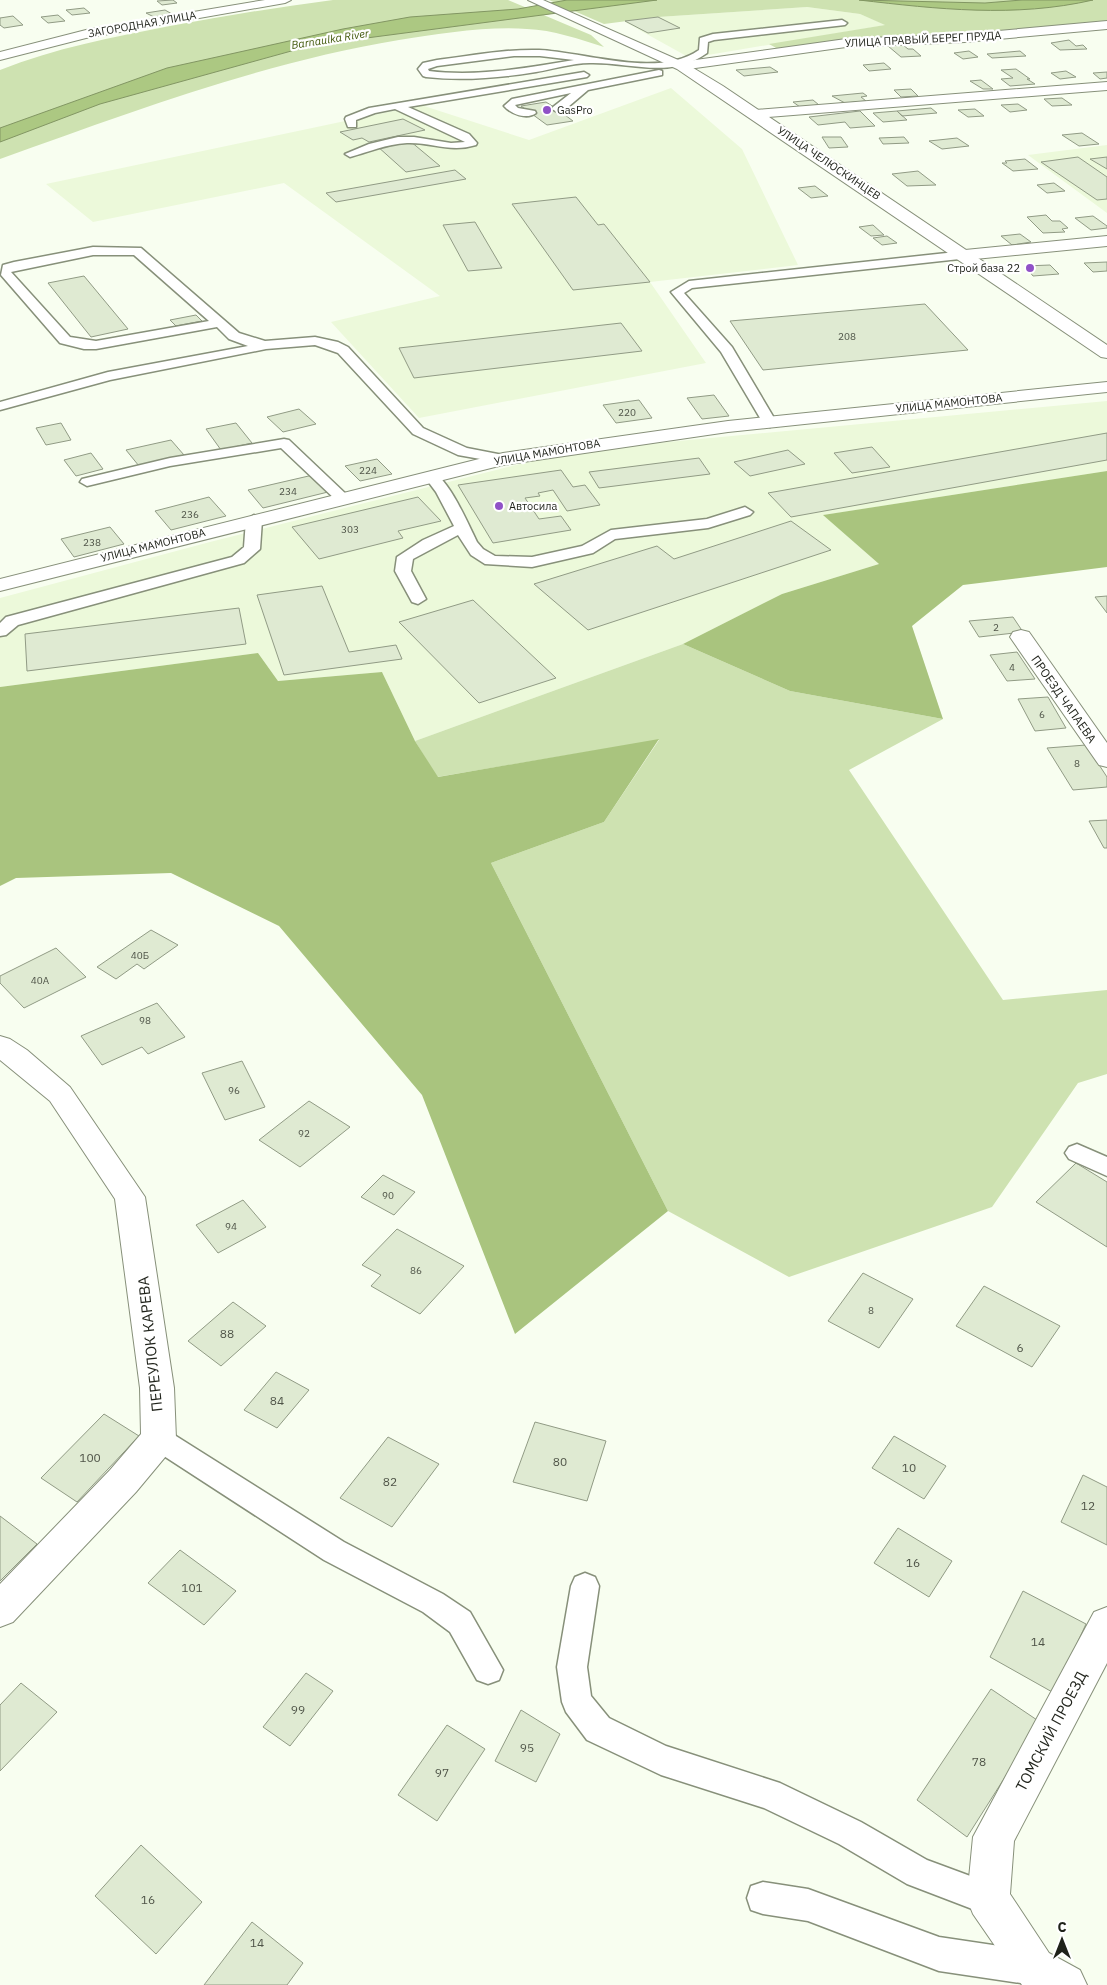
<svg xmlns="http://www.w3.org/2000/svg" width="1107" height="1985" font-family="'IBM Plex Sans',sans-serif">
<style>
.built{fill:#ecf9da}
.green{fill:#cee2b1}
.forest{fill:#a9c47e}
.water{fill:#acc882;stroke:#829663}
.building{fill:#dfead2;stroke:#919b85}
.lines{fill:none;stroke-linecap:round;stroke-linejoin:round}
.lane-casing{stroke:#87907a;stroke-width:3}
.street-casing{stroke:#87907a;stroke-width:2}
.secondary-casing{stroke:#87907a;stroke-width:2}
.lane{fill:#fff;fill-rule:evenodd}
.street{fill:#fff;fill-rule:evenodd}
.secondary{fill:#fff;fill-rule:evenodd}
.poi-dot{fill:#9051c7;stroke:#fff;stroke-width:2}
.labels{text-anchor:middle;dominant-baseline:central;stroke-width:4.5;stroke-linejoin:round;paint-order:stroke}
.number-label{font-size:10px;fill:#4f5448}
.far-street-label{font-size:11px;fill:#1f221a;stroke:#fff}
.far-water-label{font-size:11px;font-style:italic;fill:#41580b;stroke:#fff}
.far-poi-label{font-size:11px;fill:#1f221a;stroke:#fff;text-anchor:start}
.street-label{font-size:12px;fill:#1f221a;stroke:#fff}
.near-number-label{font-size:12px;fill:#4f5448}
.near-street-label{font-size:15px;fill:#1f221a;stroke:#fff}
</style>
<rect width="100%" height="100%" fill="#f8fef0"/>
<!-- built -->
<path class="built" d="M807,7l53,7 26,11 -196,33 -65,-36 33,-5z
M671,88l71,61 56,116 -148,17 56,81 -287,55 -88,-96 109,-26 -156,-113 -191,39 -47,-38 375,-79 108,35z
M1107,145v68l-79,-58z
M1107,401v70l-283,44 55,49 -97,30 -99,50 -268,97 -33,-69 -104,9 -20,-28 -258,34v-89l210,-56 361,-91z"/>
<!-- green -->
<path class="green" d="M333,0h175l83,35 13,12c-25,-8 -51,-17 -77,-18 -39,-3 -90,5 -128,11 -138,23 -268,72 -399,119v-89c55,-22 113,-33 170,-44 54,-10 108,-19 163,-26z
M549,0h558v22l-101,9 -103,6h-42l-83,12 -9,-5 116,-19 -25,-11 -53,-7 -149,10 -54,7z
M683,644l107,47 153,28 -94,51 154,230 104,-10v84l-29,9 -86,124 -203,70 -121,-66 -177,-348 113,-41 55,-82 -222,37 -22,-36z"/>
<!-- forest -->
<path class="forest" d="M1107,471v96l-144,18 -51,41 31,93 -153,-28 -107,-47 99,-50 97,-30 -56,-49z
M258,653l20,28 104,-9 33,69 23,36 221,-38 -55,83 -113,41 177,348 -153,123 -93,-239 -143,-169 -108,-53 -155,5 -16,8v-199z"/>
<!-- water -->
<path class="water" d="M567,0h90l-344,45 -213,59 -100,38v-14l167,-60 68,-15 108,-24 67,-12 108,-8z
M859,0l126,3 37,-3h71c-78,18 -156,9 -234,0z"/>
<!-- building -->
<path class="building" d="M173,0l4,3 -15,2 -5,-4z
M84,8l6,5 -18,2 -6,-5z
M165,10l7,4 -18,3 -8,-4z
M58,15l7,6 -17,2 -7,-6z
M13,16l10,9 -19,3 -4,-3v-7z
M658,17l22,11 -32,5 -23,-12z
M1069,40l7,6 7,-1 4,4 -27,1 -9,-7z
M903,45l5,4h5l8,7 -20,1 -13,-11z
M969,51l9,6 -15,2 -9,-6z
M1020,51l6,5 -34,2 -5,-4z
M884,63l7,6 -22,2 -6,-6z
M770,67l8,5 -34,4 -8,-6z
M1016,69l14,10h-3l8,5 -25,2 -9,-7 12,-1 -12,-8z
M1066,71l10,6 -16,2 -9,-6z
M1107,72v6l-7,1 -7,-6z
M981,80l12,9h-10l-13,-8z
M911,89l7,7 -17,1 -7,-7z
M863,93l4,3 -6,1 5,4 -21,2 -13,-7z
M1062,98l10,7 -20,1 -8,-7z
M813,100l6,5 -19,2 -7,-5z
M546,102l11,7 16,12 -26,4 -26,-19z
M1018,104l9,6 -17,2 -9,-7z
M931,108l6,5 -35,3 -5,-5z
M975,109l9,7 -16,1 -10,-7z
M860,111l15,15 -25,2 -5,-6 -27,3 -9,-8z
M897,111l10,9 -24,2 -10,-9z
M403,119l22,11 -56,12 -7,-4 -9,2 -13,-8z
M1082,133l17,11 -20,2 -17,-11z
M822,137h19l7,10 -19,1z
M904,137l5,6 -26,1 -4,-6z
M957,138l12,8 -27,3 -13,-8z
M410,141l30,25 -34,6 -29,-26z
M1078,157l29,20v22l-10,1 -56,-38z
M1107,157v12l-17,-10z
M1025,159l13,10 -25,2 -11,-8h5l-2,-2z
M455,170l11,9 -130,23 -10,-9z
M918,171l18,14 -29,1 -15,-12z
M1054,183l11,8 -18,2 -10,-8z
M815,186l13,10 -17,2 -13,-10z
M576,197l22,28 6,-1 46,58 -77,8 -61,-86z
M1046,215l6,6h8l8,7 -6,1 3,3 -22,1 -16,-16z
M1093,216l14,10v2l-16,2 -16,-12z
M475,222l27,46 -34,3 -25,-46z
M873,225l11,10 -13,1 -12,-9z
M1020,234l11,8 -19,3 -11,-9z
M887,236l10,7 -15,2 -9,-7z
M1107,262v9l-14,1 -9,-9z
M1050,265l9,9 -26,2 -8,-10z
M84,276l44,53 -37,8 -43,-54z
M925,304l43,46 -205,20 -33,-49z
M196,315l6,6 -26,5 -6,-6z
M621,323l21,28 -228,27 -15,-30z
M714,395l15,21 -27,3 -15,-21z
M639,400l13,18 -36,5 -13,-18z
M299,409l17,15 -33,8 -16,-15z
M61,423l10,17 -25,5 -10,-17z
M236,423l16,20 -31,7 -15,-21z
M1107,433v27l-316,57 -23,-24z
M171,440l13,15 -45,11 -13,-16z
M872,447l18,20 -38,6 -18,-20z
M788,450l17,14 -55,12 -16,-14z
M91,453l12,16 -27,7 -12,-16z
M699,458l11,16 -111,14 -10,-16z
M377,459l15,15 -32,7 -15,-15z
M561,470l12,17 12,-2 15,20 -33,6 -14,-21 -15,3 2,3 -15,2 14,21 22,-3 10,14 -78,13 -35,-58z
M313,475l15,17 -65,16 -15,-18z
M209,497l17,19 -55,14 -16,-19z
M418,497l23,24 -43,10 5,7 -84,21 -27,-32z
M791,521l40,29 -243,80 -54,-46 123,-38 17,13z
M110,527l14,17 -50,13 -13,-18z
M322,586l27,66 47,-7 6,14 -118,16 -27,-80z
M1107,596v17l-12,-16z
M473,600l83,78 -77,25 -80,-81z
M239,608l7,36 -219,27 -2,-37z
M1013,617l10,15 -44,5 -10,-16z
M1017,652l18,27 -28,2 -17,-26z
M1048,697l18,31 -31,3 -17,-32z
M1086,745l21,32v10l-34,3 -26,-42z
M1107,820v28h-3l-15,-27z
M151,930l27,15 -34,24 -7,-5 -21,15 -19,-12z
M56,948l30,29 -62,31 -24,-25v-7z
M157,1003l28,34 -37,17 -6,-7 -40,18 -21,-29z
M242,1061l23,46 -40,13 -23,-47z
M309,1101l41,26 -50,40 -41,-27z
M1076,1163l31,19v65l-71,-45z
M383,1175l32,17 -21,23 -33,-18z
M243,1200l23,27 -48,26 -22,-28z
M397,1229l67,37 -44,48 -49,-28 10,-11 -19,-10z
M863,1273l50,26 -34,49 -51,-27z
M984,1286l76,40 -28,41 -76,-41z
M233,1302l33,24 -45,40 -33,-25z
M276,1372l33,18 -32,38 -33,-18z
M104,1414l35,22 -62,66 -36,-24z
M535,1422l71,19 -19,60 -74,-19z
M894,1436l52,30 -22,33 -52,-31z
M388,1437l51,27 -47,63 -52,-29z
M1083,1475l24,12v58l-46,-23z
M0,1516l37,28 -37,37z
M898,1528l54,33 -23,36 -55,-34z
M180,1550l56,41 -32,34 -56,-42z
M1023,1591l63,33 -32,69 -64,-36z
M306,1673l27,18 -43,55 -27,-19z
M21,1683l36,29 -57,59v-66z
M991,1689l49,33 -73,115 -50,-37z
M521,1710l39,24 -24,48 -41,-21z
M447,1725l38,24 -48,72 -39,-26z
M141,1845l61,57 -46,52 -61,-58z
M252,1922l51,41 -16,22h-83z"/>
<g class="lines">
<!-- lane casing -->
<g class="lane-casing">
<path id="lane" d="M842,20l5,3 -2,2 -131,15 -6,2 -1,11c-36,26 -74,10 -114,10 -18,-1 -39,6 -57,9 -37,6 -73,9 -110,5l-3,-1 -5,-7 5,-6 14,-3c34,-4 68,-11 102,-10 47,2 119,29 160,0l1,-12 13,-4zM514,56h26l34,4c-49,8 -96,17 -145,11l-1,-2 9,-3z
M659,70l3,1v4l-74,15 -20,17 -11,5 -5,-3 1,-2 18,-14 -56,12 3,3 17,3 1,2c-9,7 -25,1 -32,-7l8,-7z
M584,72l5,3 -2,2 -179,30 61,27 8,9 -1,2c-25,8 -45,-3 -69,-2 -21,1 -38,9 -57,14l-5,-3 24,-10 29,-7h16l37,6 14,-1 -70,-33 -20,4 -19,7v7h-8l-3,-8 1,-2 23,-9z
M93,247l48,1 98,85 26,8 50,-4 23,5 10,5 75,81 44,20 36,7 7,4 -7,4 -45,-8 -45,-21 -75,-81 -23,-8 -49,4 -156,31 -110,30v-8l108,-30 140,-26 -19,-7 -12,-12 -121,22h-12l-24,-6 -59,-68 2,-10 11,-3zM93,255h41l75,66 -113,20 -26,-4 -59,-65z
M965,251l4,1 2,3 -2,3 -277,30 -8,5 48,54 45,76 -7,4 -7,-4 -42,-71 -50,-60 18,-11z
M284,439l5,1 58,55 3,3 -3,3h-10l-56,-53 -111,18 -83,20 -7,-4 2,-3 88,-21z
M431,472c17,4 38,54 46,70l6,7 12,7 37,1 50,-11 29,-16 96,-11 38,-12 8,5 -3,3 -42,13 -93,11 -22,14 -61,14 -47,-3 -14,-9 -13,-20 -45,24 -2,12 15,28 -8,5 -6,-2 -17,-31 2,-14 26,-17 31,-14 -18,-34 -12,-16z
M254,515l8,5 -2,29 -16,14 -226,62 -12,10 -6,1v-13l6,-6 226,-60 12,-10 2,-27z
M1077,1144l30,13v19l-38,-17 -4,-6 4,-6z
M159,1427l9,4 176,111 99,52 27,18 33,58 -4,10 -11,4 -11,-4 -27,-48 -27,-20 -99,-52 -174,-113 -4,-8 4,-8z
M585,1573l10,4 4,9 -12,81 4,29 18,22 57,28 114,37 81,39 66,38 73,27 4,12 -4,12 -12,4 -81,-31 -68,-40 -75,-36 -103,-33 -74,-35 -21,-28 -4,-10 -5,-35 14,-81 4,-9z
M763,1882l45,7 131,48 95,14 12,5 5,12 -5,12 -12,5 -95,-14 -131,-50 -45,-7 -12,-4 -4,-12 4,-12z"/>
</g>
<!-- street casing -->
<g class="street-casing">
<path id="street" d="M1107,21v8l-142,13 -119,5 -165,23 -6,-4 6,-4 165,-23 119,-5z
M1107,82v8l-351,28 -7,-4 7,-4z
M1107,236v10l-142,14 -8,-5 8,-5z
M1107,382v10l-379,40 -225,33 -503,126v-12l503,-126 225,-32z
M1021,630l8,2 78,111v24l-8,-2 -89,-128 3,-5z
M0,1036l10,3 17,11 43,37 75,110 29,191 2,51 -5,11 -35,42 -123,130 -13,5v-43l110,-114 31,-36 -1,-46 -25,-189 -65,-98 -50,-41z
M1107,1607v56l-93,178 -4,53 39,59 31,17 7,15h-65l-49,-71 -6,-15 6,-62 121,-225z"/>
</g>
<!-- secondary casing -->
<g class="secondary-casing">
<path id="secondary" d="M265,0h26l-6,3 -199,35 -86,22v-8l86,-22z
M528,0h15l142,63 38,23 384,259v13l-6,-1 -424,-288z"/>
</g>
<!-- lane -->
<use href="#lane" class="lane"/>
<!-- street -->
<use href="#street" class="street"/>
<!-- secondary -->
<use href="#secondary" class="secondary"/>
</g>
<!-- markers -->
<g class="poi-dot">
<circle cx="547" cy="110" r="5"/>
<circle cx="1030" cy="268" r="5"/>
<circle cx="499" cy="506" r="5"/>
</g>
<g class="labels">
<!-- number labels -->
<g class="number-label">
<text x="847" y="336">208</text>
<text x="627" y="412">220</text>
<text x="368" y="470">224</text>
<text x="288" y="491">234</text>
<text x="190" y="514">236</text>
<text x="350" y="529">303</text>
<text x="92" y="542">238</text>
<text x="996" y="627">2</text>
<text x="1012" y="667">4</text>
<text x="1042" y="714">6</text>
<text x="1077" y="763">8</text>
<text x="140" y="955">40Б</text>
<text x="40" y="980">40А</text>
<text x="145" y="1020">98</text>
<text x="234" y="1090">96</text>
<text x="304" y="1133">92</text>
<text x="388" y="1195">90</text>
<text x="231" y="1226">94</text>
<text x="416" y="1270">86</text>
<text x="871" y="1310">8</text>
</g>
<!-- far-street labels -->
<g class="far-street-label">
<text transform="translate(142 24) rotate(-10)">ЗАГОРОДНАЯ УЛИЦА</text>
<text transform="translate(923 39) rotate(-3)">УЛИЦА ПРАВЫЙ БЕРЕГ ПРУДА</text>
<text transform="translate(829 163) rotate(34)">УЛИЦА ЧЕЛЮСКИНЦЕВ</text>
<text transform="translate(949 403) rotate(-6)">УЛИЦА МАМОНТОВА</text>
<text transform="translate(547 452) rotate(-10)">УЛИЦА МАМОНТОВА</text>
<text transform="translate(153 545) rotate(-14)">УЛИЦА МАМОНТОВА</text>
</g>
<!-- far-water labels -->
<g class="far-water-label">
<text transform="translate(330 39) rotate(-9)">Barnaulka River</text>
</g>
<!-- far-poi labels -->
<g class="far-poi-label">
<text x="557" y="110">GasPro</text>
<text x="1020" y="268" text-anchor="end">Строй база 22</text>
<text x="509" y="506">Автосила</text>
</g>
<!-- street labels -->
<g class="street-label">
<text transform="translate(1064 699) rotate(55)">ПРОЕЗД ЧАПАЕВА</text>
</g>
<!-- near-number labels -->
<g class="near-number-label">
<text x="227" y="1333">88</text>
<text x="1020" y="1347">6</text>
<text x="277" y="1400">84</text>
<text x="90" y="1457">100</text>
<text x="560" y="1461">80</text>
<text x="909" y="1467">10</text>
<text x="390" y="1481">82</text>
<text x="1088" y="1505">12</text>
<text x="913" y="1562">16</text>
<text x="192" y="1587">101</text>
<text x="1038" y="1641">14</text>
<text x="298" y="1709">99</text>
<text x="527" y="1747">95</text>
<text x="979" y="1761">78</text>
<text x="442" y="1772">97</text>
<text x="148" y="1899">16</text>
<text x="257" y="1942">14</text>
</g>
<!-- near-street labels -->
<g class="near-street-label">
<text transform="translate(150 1344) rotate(-96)">ПЕРЕУЛОК КАРЕВА</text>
<text transform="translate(1051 1731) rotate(-62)">ТОМСКИЙ ПРОЕЗД</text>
</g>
</g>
<!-- north arrow -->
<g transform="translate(1062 1940)" stroke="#ffffff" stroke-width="4" paint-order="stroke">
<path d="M0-4L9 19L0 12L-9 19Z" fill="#1f221a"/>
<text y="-8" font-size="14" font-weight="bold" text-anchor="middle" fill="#1f221a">С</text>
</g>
</svg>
